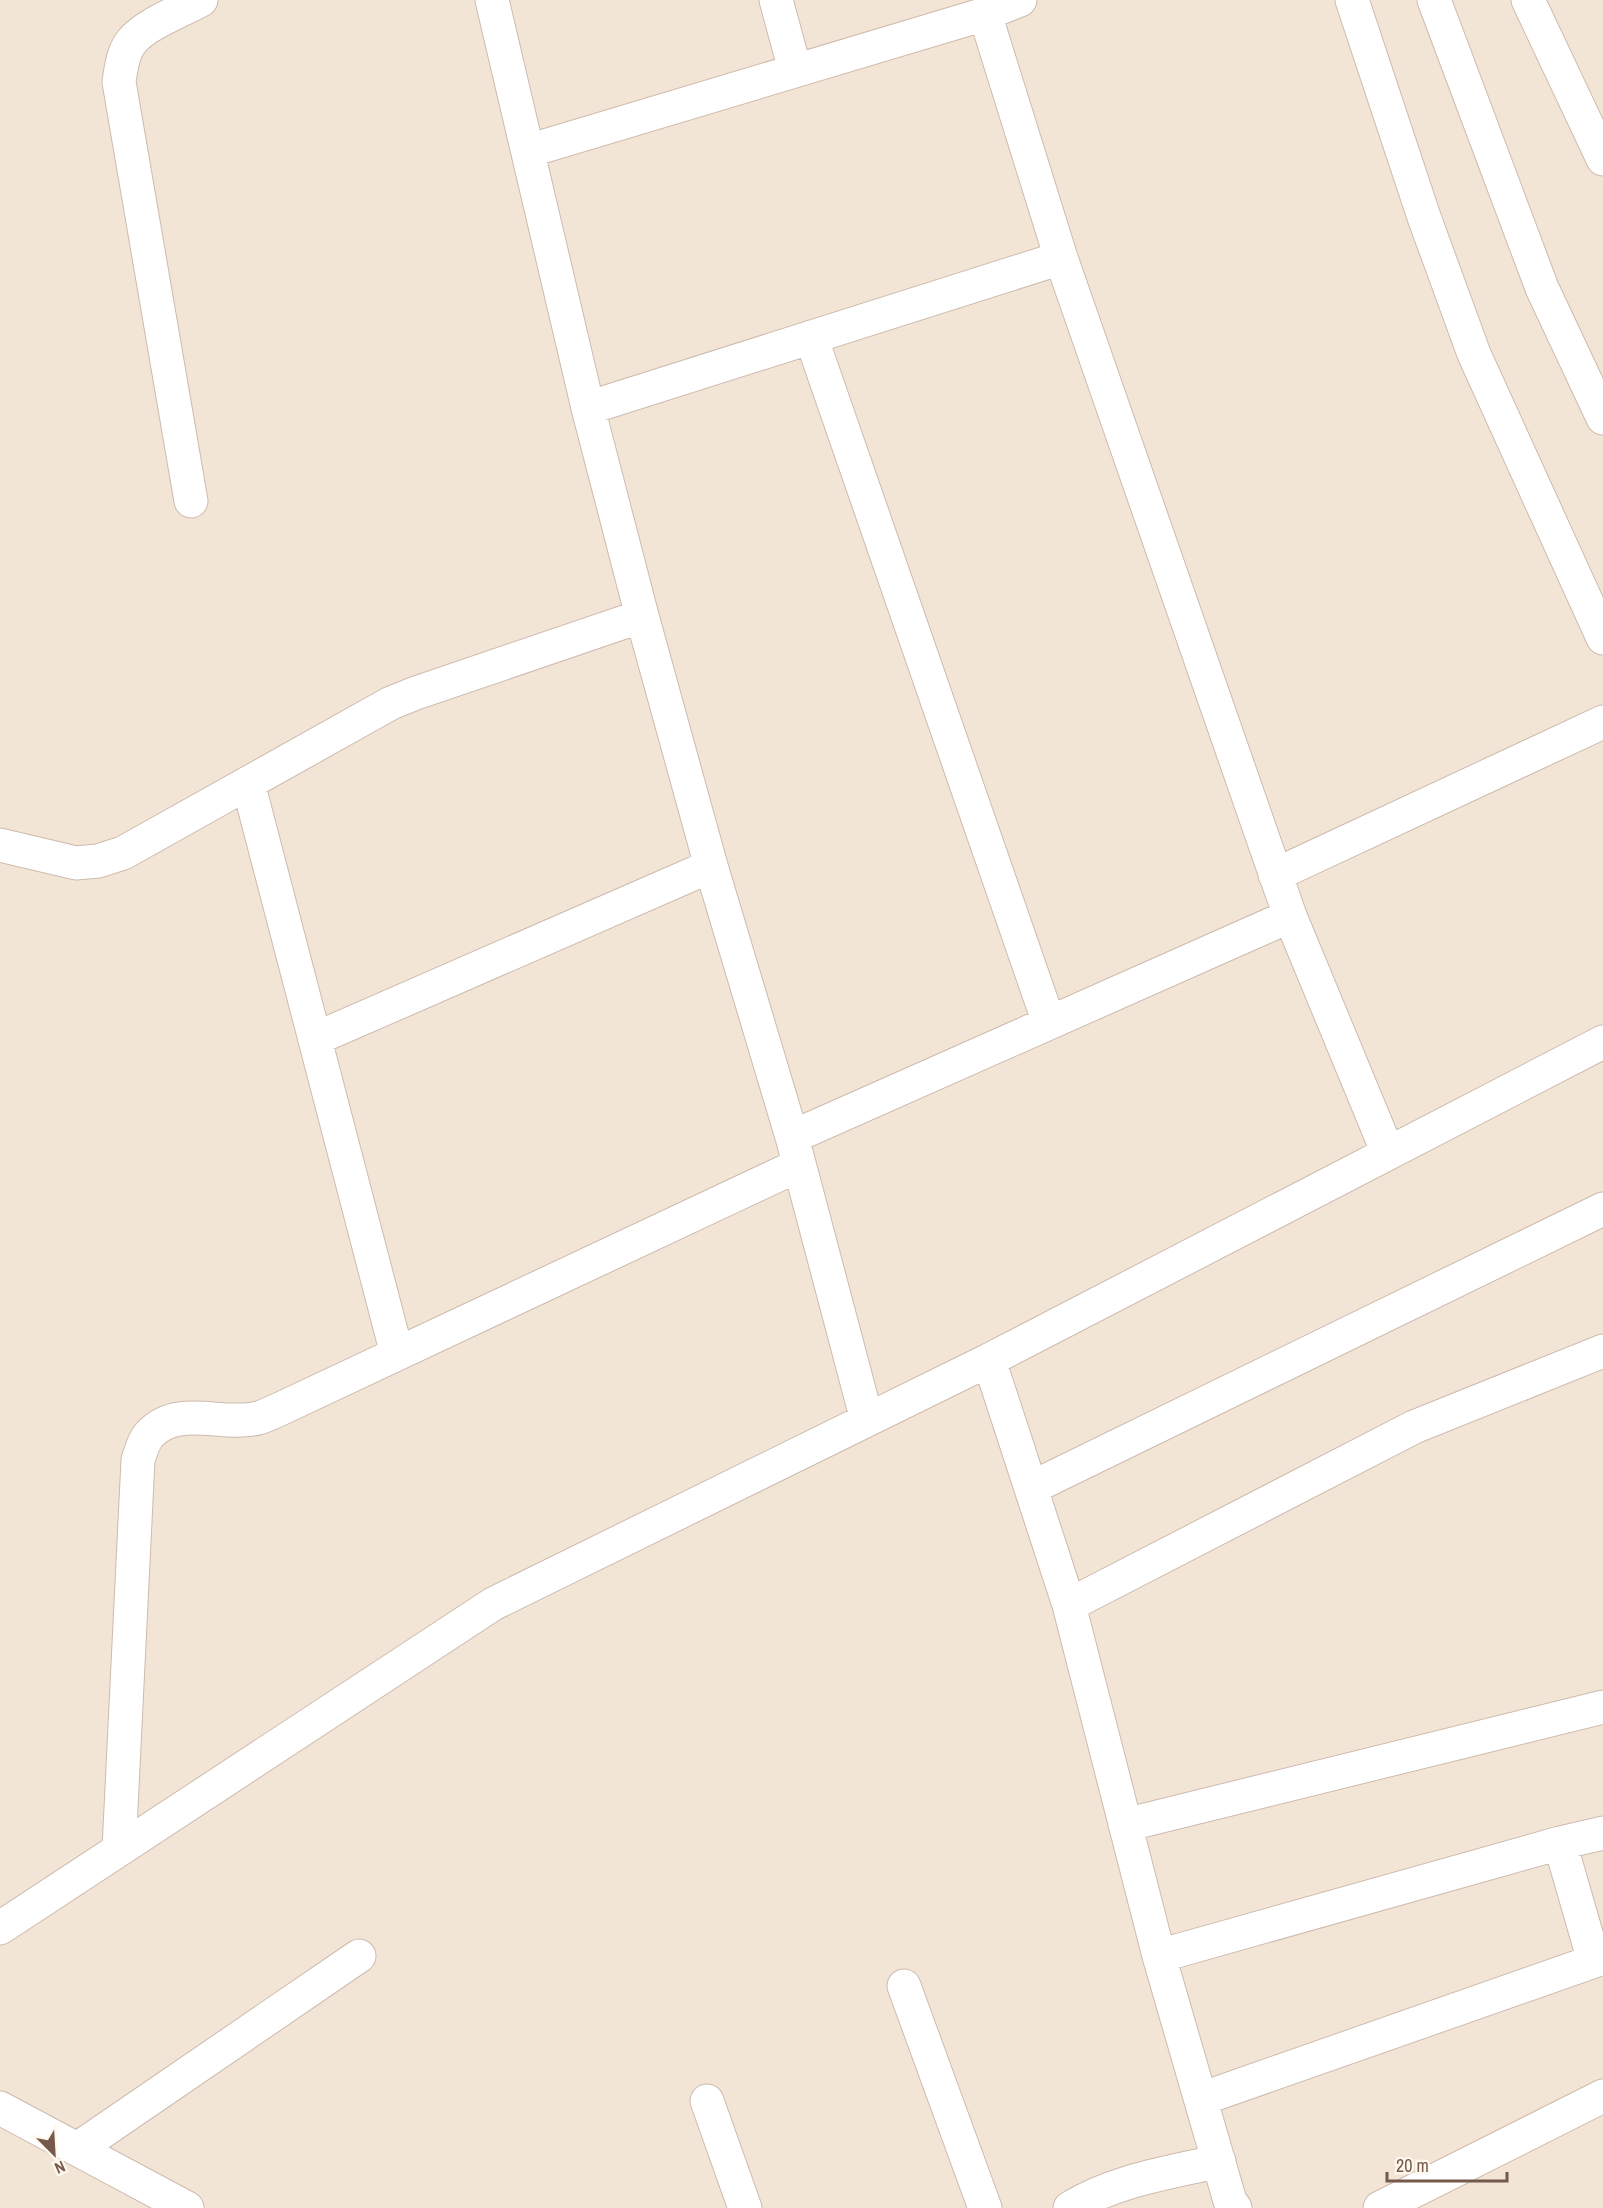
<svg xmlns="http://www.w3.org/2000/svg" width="1603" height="2208" font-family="'Archivo Narrow',sans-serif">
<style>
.residential{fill:#f3e5d6}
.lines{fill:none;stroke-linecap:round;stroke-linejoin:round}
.minor-casing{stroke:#cdbbae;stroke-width:35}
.minor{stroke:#fff;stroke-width:33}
</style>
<rect width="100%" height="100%" fill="#fcf4e7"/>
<!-- residential -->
<path class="residential" d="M0,0h1603v2208h-1603z"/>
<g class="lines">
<!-- minor casing -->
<g class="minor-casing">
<path id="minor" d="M492,0l96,408 54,208 69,250 81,271 75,283
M776,0l19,70
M1020,0l-35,14 76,244 229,658 98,237
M1352,0l72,217 50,137 129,284
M1434,0l108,288 61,130
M1528,0l75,159
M528,151l457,-137
M811,337l238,686
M588,408l473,-150
M191,501l-72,-419c2,-14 4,-30 13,-41 14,-17 49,-30 69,-41
M248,783l149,571
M0,845l76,18 22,-2 25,-8 268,-150 25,-10 226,-77
M1275,875l328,-153
M315,1039l396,-173
M792,1137l498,-221
M1031,1488l572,-279
M1069,1605l345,-178 189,-76
M1125,1825l478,-118
M1560,1843l34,118
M119,1849l19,-389c3,-9 6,-20 12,-26 28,-30 72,-7 108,-16 8,-2 15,-6 22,-9l519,-244
M0,1928l493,-324 496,-244
M1159,1956l401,-113 43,-10
M904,1986l81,222
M1201,2099l402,-141
M707,2101l38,107
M0,2108l187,100
M77,2149l282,-193
M1070,2208c45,-28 99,-35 149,-47
M1235,2208l-5,-7 -71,-245 -90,-351 -80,-245 614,-318
M1380,2208l223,-112"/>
</g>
<!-- minor -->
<use href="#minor" class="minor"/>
</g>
<!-- north arrow -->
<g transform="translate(54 2154) rotate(156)" stroke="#fef8ee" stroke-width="4.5" paint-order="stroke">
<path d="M0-4.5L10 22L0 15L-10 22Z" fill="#755a4c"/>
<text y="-9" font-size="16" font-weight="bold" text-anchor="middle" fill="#755a4c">N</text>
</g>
<!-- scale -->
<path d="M1387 2172v9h120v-9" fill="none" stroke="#755a4c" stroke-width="3"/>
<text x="1396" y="2172" font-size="18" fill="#755a4c" stroke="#fef8ee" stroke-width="4.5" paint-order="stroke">20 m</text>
</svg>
